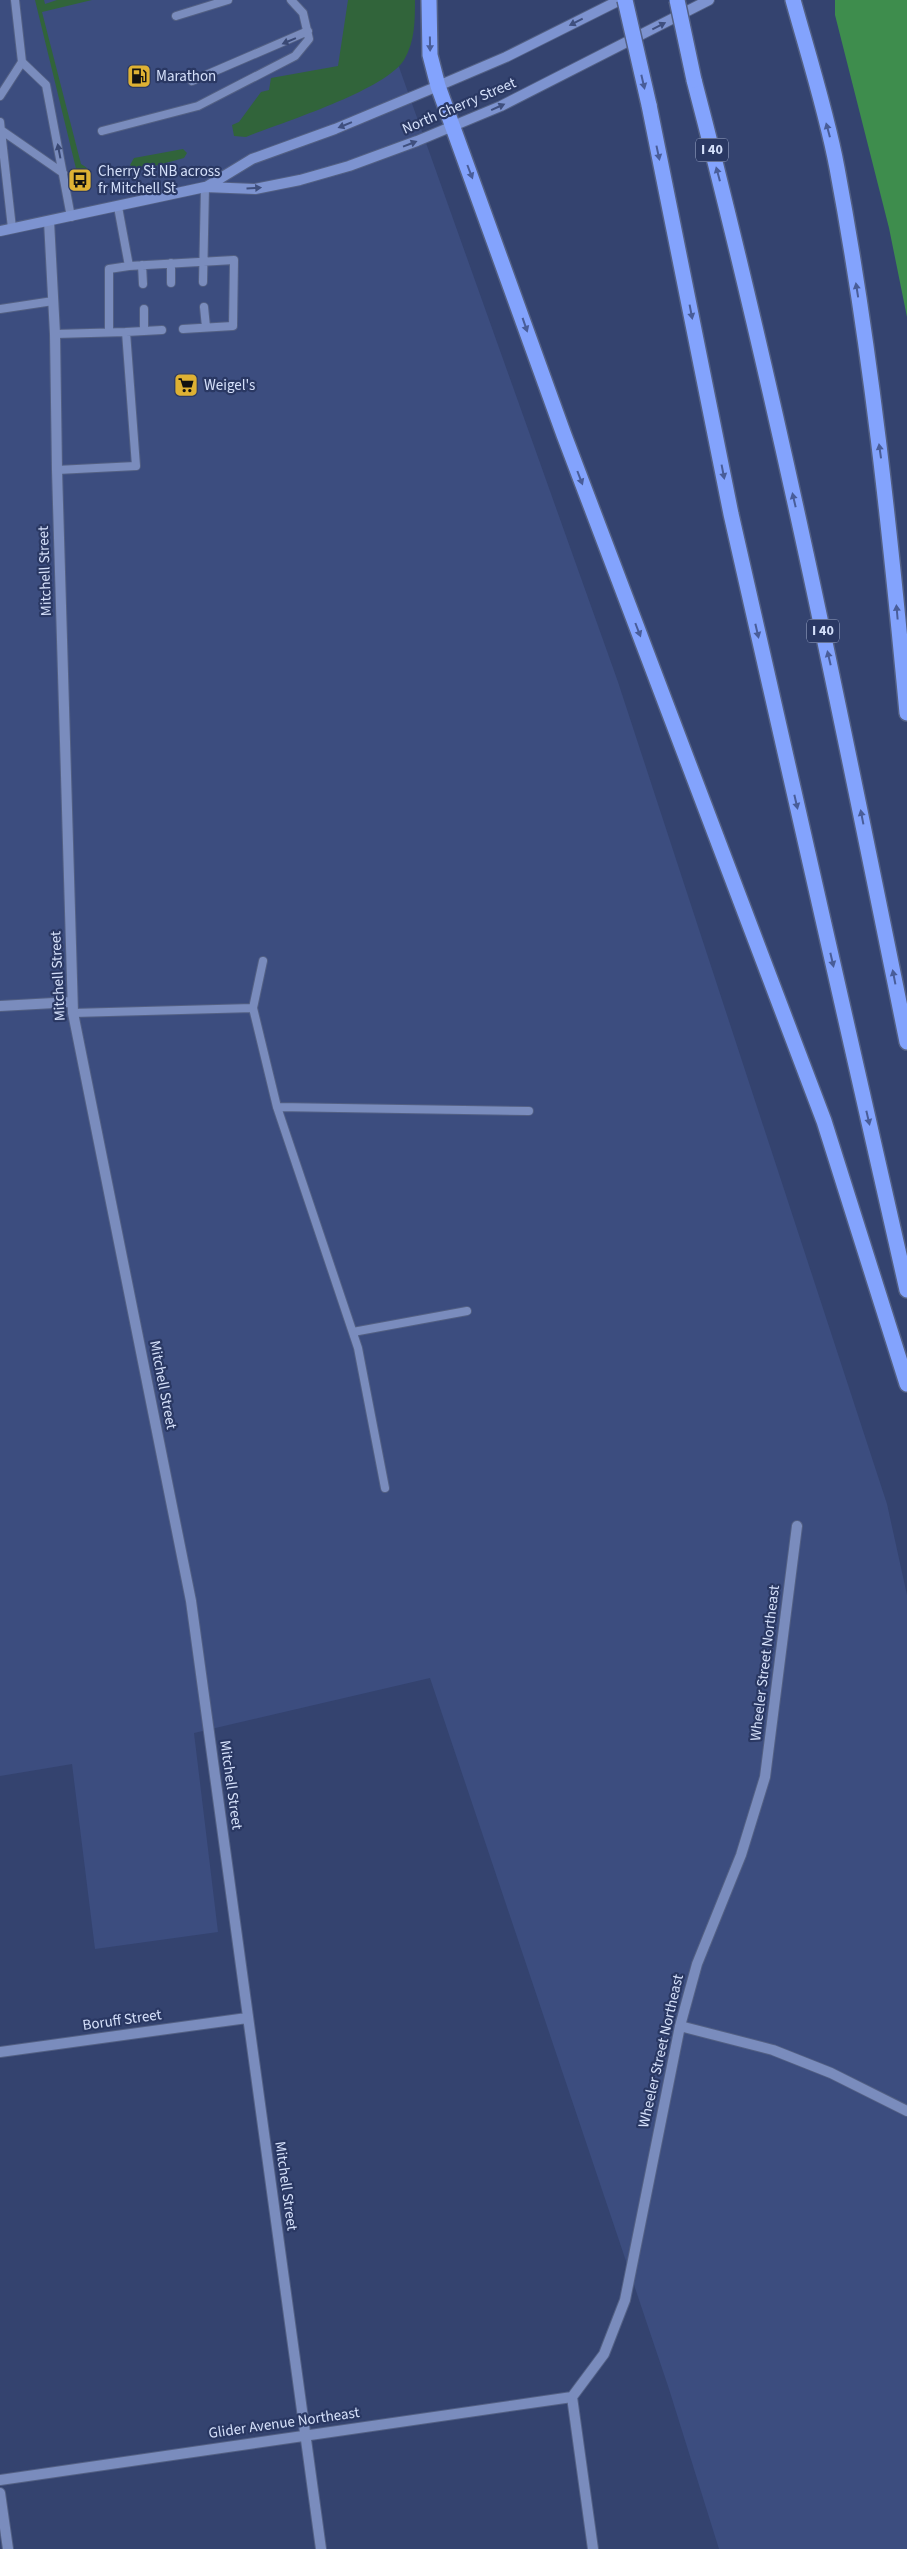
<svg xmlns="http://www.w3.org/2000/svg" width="907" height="2549" font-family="'Source Sans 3',sans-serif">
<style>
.built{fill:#3c4d7f}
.green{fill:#31643a}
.forest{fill:#3e8d4d}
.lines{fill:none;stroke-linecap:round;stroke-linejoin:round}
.lane-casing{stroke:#536084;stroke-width:10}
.street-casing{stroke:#536084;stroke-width:12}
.secondary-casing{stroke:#536084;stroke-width:12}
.highway-casing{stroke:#536084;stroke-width:18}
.lane{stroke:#7a8cbd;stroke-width:8}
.street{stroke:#7a8cbd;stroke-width:10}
.secondary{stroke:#7d93d0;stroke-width:10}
.highway{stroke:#83a3fd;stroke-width:15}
.highway-bridge-casing{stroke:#536084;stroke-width:18;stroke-linecap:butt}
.highway-bridge{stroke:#83a3fd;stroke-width:15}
.oneway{fill:#3f4f7e}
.oneway2{fill:#3a4975}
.oneway3{fill:#495d99}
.labels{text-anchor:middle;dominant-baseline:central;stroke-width:4.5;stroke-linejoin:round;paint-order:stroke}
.shield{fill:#2a3863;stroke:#a2aecd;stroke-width:1}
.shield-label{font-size:14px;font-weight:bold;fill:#d5e0fa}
.poi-label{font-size:15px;fill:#d5e0fa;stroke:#2a3863;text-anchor:start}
.street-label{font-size:15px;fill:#d5e0fa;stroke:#2a3863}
</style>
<rect width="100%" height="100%" fill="#34436f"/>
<!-- built -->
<path class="built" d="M0,0h391l3,53 224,629 269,822 20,91v954h-188l-50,-160 -239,-711 -236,55 24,199 -123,17 -23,-185 -72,12z"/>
<!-- green -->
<path class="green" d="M35,0h9l1,4 12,-4h35l-50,12 39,152c7,4 11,7 8,16l-9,5z
M348,0h67c0,20 0,42 -11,60 -20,31 -121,62 -158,77l-12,-1 -2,-11 7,-3 22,-30 8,-2 2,-12 67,-12z
M183,149l4,4 -3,5 -48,13 -6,-6 4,-7z"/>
<!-- forest -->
<path class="forest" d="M835,0h72v317l-18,-89 -54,-213z"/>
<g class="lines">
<!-- lane casing -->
<g class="lane-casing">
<path id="lane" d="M15,0l7,62
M176,16l52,-16
M192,81l116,-50
M0,96l22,-34 24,23 25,132
M0,122l12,106
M1,130l62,43
M102,131l96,-25 97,-50 14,-17 -6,-26 -12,-13
M118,207l11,59 105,-6 -1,66 -50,3
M171,263v20
M142,265l1,19
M203,282l2,-95
M204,307l2,20
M0,309l53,-8
M144,309v22
M109,332v-63l20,-3
M126,332l36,-2
M55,334l71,-2 10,134 -79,4
M263,961l-10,47 24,99 81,241 27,140
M73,1013l180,-5
M277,1107l252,4
M353,1332l114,-21"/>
</g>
<!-- street casing -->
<g class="street-casing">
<path id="street" d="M49,221l6,113 2,136 16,543 118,588 130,948
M0,1006l72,-4
M680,2026l93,24 58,23 76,38
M0,2052l247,-34
M0,2480l572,-83
M0,2493l8,56
M593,2549l-21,-152 32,-43 21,-54 55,-274 17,-62 44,-109 24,-78 32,-251"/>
</g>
<!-- secondary casing -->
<g class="secondary-casing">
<path id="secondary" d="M206,187l46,-28 83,-30 103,-43 68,-29 114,-57
M0,231l205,-44 50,2 45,-9 49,-14 68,-25 84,-35 208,-106"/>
</g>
<!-- highway casing -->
<g class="highway-casing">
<path id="highway" d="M429,0l1,55 8,31 126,349 260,686 83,263
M793,0c15,54 34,114 44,168 34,181 53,363 70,545
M694,80c83,317 148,640 213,962
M649,105l82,409 176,776"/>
</g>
<!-- lane -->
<use href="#lane" class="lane"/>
<!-- street -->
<use href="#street" class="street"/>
<!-- secondary -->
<use href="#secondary" class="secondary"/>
<!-- highway -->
<use href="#highway" class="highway"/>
<!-- highway-bridge casing -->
<g class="highway-bridge-casing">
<path id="highway-bridge" d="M625,0l24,105
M677,0l17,80"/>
</g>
<!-- highway-bridge -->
<use href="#highway-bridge" class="highway-bridge"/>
</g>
<!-- one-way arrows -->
<defs><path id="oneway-solid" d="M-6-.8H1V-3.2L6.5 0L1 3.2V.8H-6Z" transform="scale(1.25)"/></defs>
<g class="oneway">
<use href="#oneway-solid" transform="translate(576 22) rotate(153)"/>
<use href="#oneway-solid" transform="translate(659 26) rotate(-27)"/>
<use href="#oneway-solid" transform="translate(498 107) rotate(-24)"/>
<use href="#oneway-solid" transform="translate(345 125) rotate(158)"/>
<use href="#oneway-solid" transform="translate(410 144) rotate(-21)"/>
<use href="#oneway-solid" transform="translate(254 188) rotate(-4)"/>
</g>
<g class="oneway2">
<use href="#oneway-solid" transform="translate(289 41) rotate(157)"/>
<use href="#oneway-solid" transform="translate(59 151) rotate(-101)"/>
</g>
<g class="oneway3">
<use href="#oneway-solid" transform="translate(430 44) rotate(89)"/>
<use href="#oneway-solid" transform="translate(643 82) rotate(77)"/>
<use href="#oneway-solid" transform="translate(828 130) rotate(-105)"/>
<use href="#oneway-solid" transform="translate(658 153) rotate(78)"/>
<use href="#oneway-solid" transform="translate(470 172) rotate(69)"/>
<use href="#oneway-solid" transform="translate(718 174) rotate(-105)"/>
<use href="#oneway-solid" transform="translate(857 290) rotate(-99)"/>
<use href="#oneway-solid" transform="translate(691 312) rotate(79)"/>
<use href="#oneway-solid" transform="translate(525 325) rotate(71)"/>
<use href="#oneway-solid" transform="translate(880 451) rotate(-98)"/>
<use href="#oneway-solid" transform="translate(723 472) rotate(79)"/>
<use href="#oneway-solid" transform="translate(580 478) rotate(69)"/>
<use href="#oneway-solid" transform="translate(794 500) rotate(-103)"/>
<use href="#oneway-solid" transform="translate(897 612) rotate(-95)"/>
<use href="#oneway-solid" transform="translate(638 630) rotate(69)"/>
<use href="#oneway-solid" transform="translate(757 631) rotate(77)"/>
<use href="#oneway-solid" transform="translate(829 658) rotate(-103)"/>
<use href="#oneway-solid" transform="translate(796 802) rotate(77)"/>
<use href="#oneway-solid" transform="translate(862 817) rotate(-101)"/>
<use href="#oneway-solid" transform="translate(832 960) rotate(77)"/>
<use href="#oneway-solid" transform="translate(894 977) rotate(-101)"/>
<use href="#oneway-solid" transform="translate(868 1118) rotate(77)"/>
</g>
<!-- icons -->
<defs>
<g id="fuel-square" transform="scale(1.25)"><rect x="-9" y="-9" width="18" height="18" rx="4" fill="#deb133" stroke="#2a3863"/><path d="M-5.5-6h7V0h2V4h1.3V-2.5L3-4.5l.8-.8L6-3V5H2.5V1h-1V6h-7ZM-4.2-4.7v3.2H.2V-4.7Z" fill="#111"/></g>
<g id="bus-square" transform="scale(1.25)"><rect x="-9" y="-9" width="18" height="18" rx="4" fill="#deb133" stroke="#2a3863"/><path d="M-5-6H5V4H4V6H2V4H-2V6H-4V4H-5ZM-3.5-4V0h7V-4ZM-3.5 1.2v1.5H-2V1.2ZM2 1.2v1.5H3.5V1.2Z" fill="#111"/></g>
<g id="supermarket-square" transform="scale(1.25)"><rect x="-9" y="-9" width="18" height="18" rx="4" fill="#deb133" stroke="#2a3863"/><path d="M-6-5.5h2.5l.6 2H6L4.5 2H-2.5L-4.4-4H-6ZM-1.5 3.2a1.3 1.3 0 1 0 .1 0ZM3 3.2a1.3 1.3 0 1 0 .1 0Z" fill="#111"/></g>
</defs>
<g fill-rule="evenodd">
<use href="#fuel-square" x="139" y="76"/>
<use href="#bus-square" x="80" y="180"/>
<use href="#supermarket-square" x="186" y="385"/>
</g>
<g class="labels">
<!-- shield labels -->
<g class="shield">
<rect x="696" y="138.5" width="32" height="23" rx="4"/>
<rect x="807" y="619.5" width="32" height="23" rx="4"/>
</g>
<g class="shield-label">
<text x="712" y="150">I 40</text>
<text x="823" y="631">I 40</text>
</g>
<!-- poi labels -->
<g class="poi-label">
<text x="156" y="76">Marathon</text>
<text x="98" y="171">Cherry St NB across<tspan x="98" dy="17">fr Mitchell St</tspan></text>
<text x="204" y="385">Weigel's</text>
</g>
<!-- street labels -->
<g class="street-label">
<text transform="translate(459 106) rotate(-23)">North Cherry Street</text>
<text transform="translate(45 571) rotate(-92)">Mitchell Street</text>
<text transform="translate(58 976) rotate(-93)">Mitchell Street</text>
<text transform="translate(163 1385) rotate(79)">Mitchell Street</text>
<text transform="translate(765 1663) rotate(-83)">Wheeler Street Northeast</text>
<text transform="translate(231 1785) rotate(82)">Mitchell Street</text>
<text transform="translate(122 2020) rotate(-8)">Boruff Street</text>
<text transform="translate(661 2051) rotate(-77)">Wheeler Street Northeast</text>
<text transform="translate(286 2186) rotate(82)">Mitchell Street</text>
<text transform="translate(284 2423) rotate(-8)">Glider Avenue Northeast</text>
</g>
</g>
</svg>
